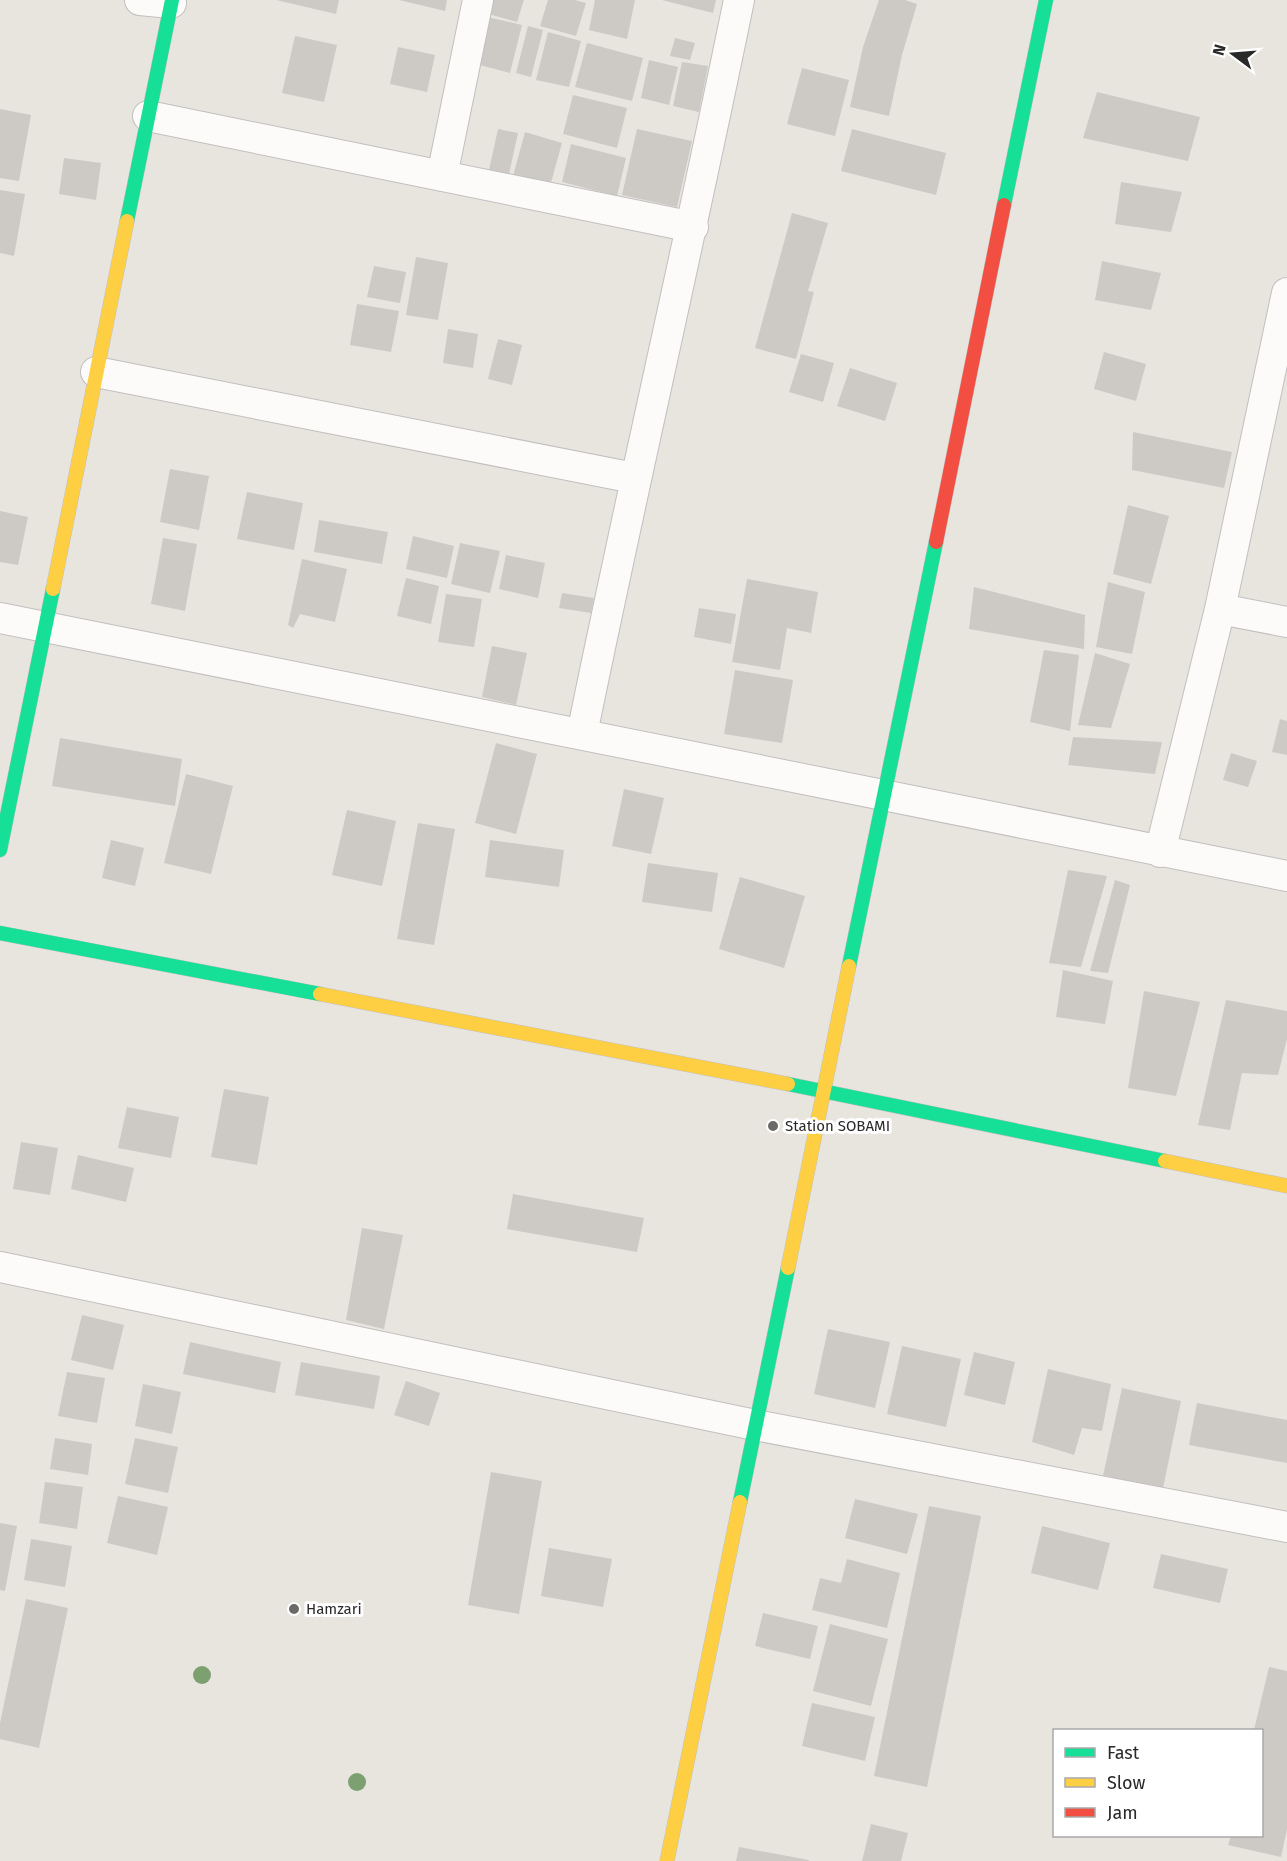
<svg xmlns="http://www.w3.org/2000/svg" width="1287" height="1861" font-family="'Fira Sans',sans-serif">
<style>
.building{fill:#cdcac5}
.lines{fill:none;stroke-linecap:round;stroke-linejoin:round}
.street-casing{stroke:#c1c0c0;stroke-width:32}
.fast-casing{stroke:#c1c0c0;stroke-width:15}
.slow-casing{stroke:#c1c0c0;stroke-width:15}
.jam-casing{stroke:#c1c0c0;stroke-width:15}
.street{stroke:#fcfbfa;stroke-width:30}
.fast{stroke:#16e098;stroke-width:14}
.slow{stroke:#ffcf43;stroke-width:14}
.jam{stroke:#f24e42;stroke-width:14}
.tree{fill:#7da070}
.poi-dot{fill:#6c6a68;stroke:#fff;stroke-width:2}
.labels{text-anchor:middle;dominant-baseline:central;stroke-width:6;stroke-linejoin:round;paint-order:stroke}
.poi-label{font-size:15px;fill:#292929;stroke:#fff;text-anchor:start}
</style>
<rect width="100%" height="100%" fill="#e8e4de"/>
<!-- building -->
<path class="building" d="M276,0h63l-3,14z
M399,0h48l-2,11z
M488,0h36l-7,22 -32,-9z
M548,0h27l11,3 -10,33 -36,-10z
M595,0h40l-8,39 -38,-9z
M662,0h54l-3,13z
M879,0h26l12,4 -15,51 -13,61 -39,-9 13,-60z
M487,17l35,8 -12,48 -34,-9z
M528,26l15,4 -12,47 -15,-4z
M548,32l33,9 -12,46 -33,-7z
M295,36l42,9 -13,57 -42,-9z
M675,38l20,5 -5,17 -20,-4z
M587,43l56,15 -11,43 -57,-14z
M398,47l37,8 -8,37 -37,-8z
M649,60l29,7 -9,38 -28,-7z
M682,62l26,4 -9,46 -26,-6z
M802,68l47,12 -14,56 -48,-12z
M1097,92l103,25 -12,44 -105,-23z
M573,95l54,13 -10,40 -54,-14z
M0,109l31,6 -12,66 -19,-3z
M498,129l20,4 -9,41 -20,-4z
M637,129l55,12 -15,66 -55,-12z
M852,129l94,24 -10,42 -95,-24z
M525,132l37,11 -12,43 -37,-10z
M571,144l55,14 -9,38 -55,-14z
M64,158l37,5 -5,37 -37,-6z
M1121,182l61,10 -11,40 -56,-8z
M0,190l25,4 -11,62 -14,-3z
M792,213l36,10 -20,68 6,1 -18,67 -41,-11z
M416,257l32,6 -10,57 -32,-5z
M1102,261l59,12 -10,37 -56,-10z
M374,266l32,6 -6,31 -33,-6z
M357,304l42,7 -8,41 -41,-7z
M448,329l30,5 -5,34 -30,-5z
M498,339l24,6 -10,40 -24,-6z
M1104,352l42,12 -10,37 -42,-12z
M801,354l33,9 -11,39 -34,-10z
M850,368l47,15 -12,38 -48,-15z
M1133,432l99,20 -8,36 -92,-18z
M170,469l39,7 -10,54 -39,-8z
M247,492l56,11 -9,47 -57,-11z
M1128,505l41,11 -18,68 -38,-10z
M0,511l28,6 -10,48 -18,-3z
M319,520l69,12 -6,32 -68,-12z
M413,536l41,10 -7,32 -41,-9z
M163,538l34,6 -12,67 -34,-7z
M460,543l40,8 -10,42 -39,-9z
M506,555l39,8 -7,35 -39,-9z
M302,559l45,10 -12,53 -35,-8 -7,14 -5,-3z
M406,578l33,8 -8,38 -34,-8z
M747,579l71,13 -7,41 -24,-5 -7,42 -48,-8z
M1108,582l37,10 -13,62 -36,-7z
M974,587l111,28 -1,34 -115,-20z
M562,593l32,5 -3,15 -32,-5z
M446,594l36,5 -8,48 -36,-5z
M699,608l37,6 -5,30 -37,-7z
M492,646l35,7 -11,52 -34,-8z
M1044,650l35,5 -9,76 -40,-9z
M1095,653l35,11 -19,64 -33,-3z
M735,670l58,10 -11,63 -58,-9z
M1280,719l7,2v34l-15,-3z
M1073,737l89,5 -7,32 -87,-9z
M60,738l122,21 -7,47 -123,-20z
M496,743l41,11 -21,80 -41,-11z
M1231,753l26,8 -9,26 -25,-7z
M186,774l47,12 -22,88 -47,-11z
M624,789l40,9 -13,56 -39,-8z
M347,810l49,11 -14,65 -50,-11z
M418,823l37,6 -21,116 -37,-6z
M111,840l33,8 -9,38 -33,-8z
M490,840l74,10 -5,37 -74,-10z
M648,863l70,10 -6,39 -70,-10z
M1068,870l39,6 -26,91 -32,-4z
M740,877l65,19 -21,72 -65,-19z
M1115,880l15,5 -22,88 -18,-2z
M1063,970l50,11 -8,43 -49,-7z
M1144,991l56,11 -24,94 -48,-8z
M1226,1000l61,11v28l-9,36 -36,-2 -12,57 -32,-5z
M224,1089l45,8 -12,68 -46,-8z
M127,1107l52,10 -8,41 -53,-10z
M21,1142l37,6 -8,47 -37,-6z
M78,1155l56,13 -8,34 -55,-13z
M513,1194l131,24 -7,34 -130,-23z
M362,1228l41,7 -19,94 -38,-9z
M82,1315l42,10 -11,45 -42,-10z
M828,1329l62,13 -15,66 -61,-14z
M190,1342l91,20 -6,31 -92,-19z
M902,1346l59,13 -15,68 -59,-13z
M974,1352l41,10 -10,43 -41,-10z
M301,1362l79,14 -6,33 -79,-14z
M1048,1369l63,15 -9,47 -20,-3 -8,27 -42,-13z
M67,1372l38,6 -8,45 -39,-7z
M406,1381l34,12 -11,33 -35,-11z
M143,1384l38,8 -9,42 -37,-8z
M1122,1388l59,13 -18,87 -60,-12z
M1197,1403l90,17v43l-98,-18z
M55,1438l37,6 -4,31 -38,-6z
M135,1438l43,9 -10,46 -43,-9z
M491,1472l51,9 -23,133 -51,-9z
M45,1482l38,5 -6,42 -38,-6z
M118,1496l50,11 -11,48 -50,-12z
M855,1499l63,15 -11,40 -62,-16z
M929,1506l52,10 -54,271 -53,-11z
M0,1523l17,3 -12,65 -5,-1z
M1042,1526l68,17 -12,47 -67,-17z
M31,1539l41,7 -7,41 -41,-7z
M549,1548l63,11 -9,48 -62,-11z
M1161,1554l67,15 -8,34 -67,-15z
M847,1559l53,14 -13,55 -75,-18 8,-32 21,5z
M26,1599l42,9 -29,140 -39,-9v-16z
M763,1613l55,13 -8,33 -55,-13z
M830,1624l58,15 -17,67 -58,-15z
M1269,1667l18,4v158l-6,28 -53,-12 3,-9h31v-106h-8z
M812,1703l63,14 -10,44 -63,-15z
M871,1824l37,9 -7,28h-39z
M739,1847l70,13v1h-73z"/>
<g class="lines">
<!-- street casing -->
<g class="street-casing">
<path id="street" d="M140,0l31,3
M148,116l545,111
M442,176l36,-176
M96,372l538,106
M1220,609l67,13
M0,618l1287,258
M582,734c50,-245 107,-489 157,-734
M1160,852l60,-243 67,-316
M0,1267l755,158 532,102"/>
</g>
<!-- fast casing -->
<g class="fast-casing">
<path id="fast" d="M1004,205l42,-205
M127,221l45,-221
M0,850l53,-261
M0,933l320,61
M849,966l87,-424
M788,1084l377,77
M740,1502l48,-234"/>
</g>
<!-- slow casing -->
<g class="slow-casing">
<path id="slow" d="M53,589l74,-368
M320,994l468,90
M1165,1161l122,25
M788,1268l61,-302
M667,1861l73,-359"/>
</g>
<!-- jam casing -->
<g class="jam-casing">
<path id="jam" d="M936,542l68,-337"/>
</g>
<!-- street -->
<use href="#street" class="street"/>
<!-- fast -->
<use href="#fast" class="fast"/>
<!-- slow -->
<use href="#slow" class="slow"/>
<!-- jam -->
<use href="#jam" class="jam"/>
</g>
<!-- trees -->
<g class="tree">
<circle cx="202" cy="1675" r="9"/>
<circle cx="357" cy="1782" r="9"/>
</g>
<!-- markers -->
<g class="poi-dot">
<circle cx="773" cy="1126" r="6"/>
<circle cx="294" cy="1609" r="6"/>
</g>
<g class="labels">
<!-- poi labels -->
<g class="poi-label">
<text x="785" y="1126">Station SOBAMI</text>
<text x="306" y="1609">Hamzari</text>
</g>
</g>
<!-- legend -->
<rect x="1053" y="1729" width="210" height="108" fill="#ffffff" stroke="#a9a9a9" stroke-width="1.5"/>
<rect x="1065" y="1748" width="30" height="9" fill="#16e098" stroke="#a9a9a9" stroke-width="1.5"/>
<text x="1107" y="1759" font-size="18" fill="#292929">Fast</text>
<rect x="1065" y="1778" width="30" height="9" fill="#ffcf43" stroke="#a9a9a9" stroke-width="1.5"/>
<text x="1107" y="1789" font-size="18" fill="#292929">Slow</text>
<rect x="1065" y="1808" width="30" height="9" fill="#f24e42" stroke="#a9a9a9" stroke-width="1.5"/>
<text x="1107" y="1819" font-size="18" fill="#292929">Jam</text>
<!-- north arrow -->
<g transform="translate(1233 54) rotate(286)" stroke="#ffffff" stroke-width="4.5" paint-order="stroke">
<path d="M0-4.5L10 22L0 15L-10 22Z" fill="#292929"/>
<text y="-9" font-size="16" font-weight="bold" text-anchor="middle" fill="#292929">N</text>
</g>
</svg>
